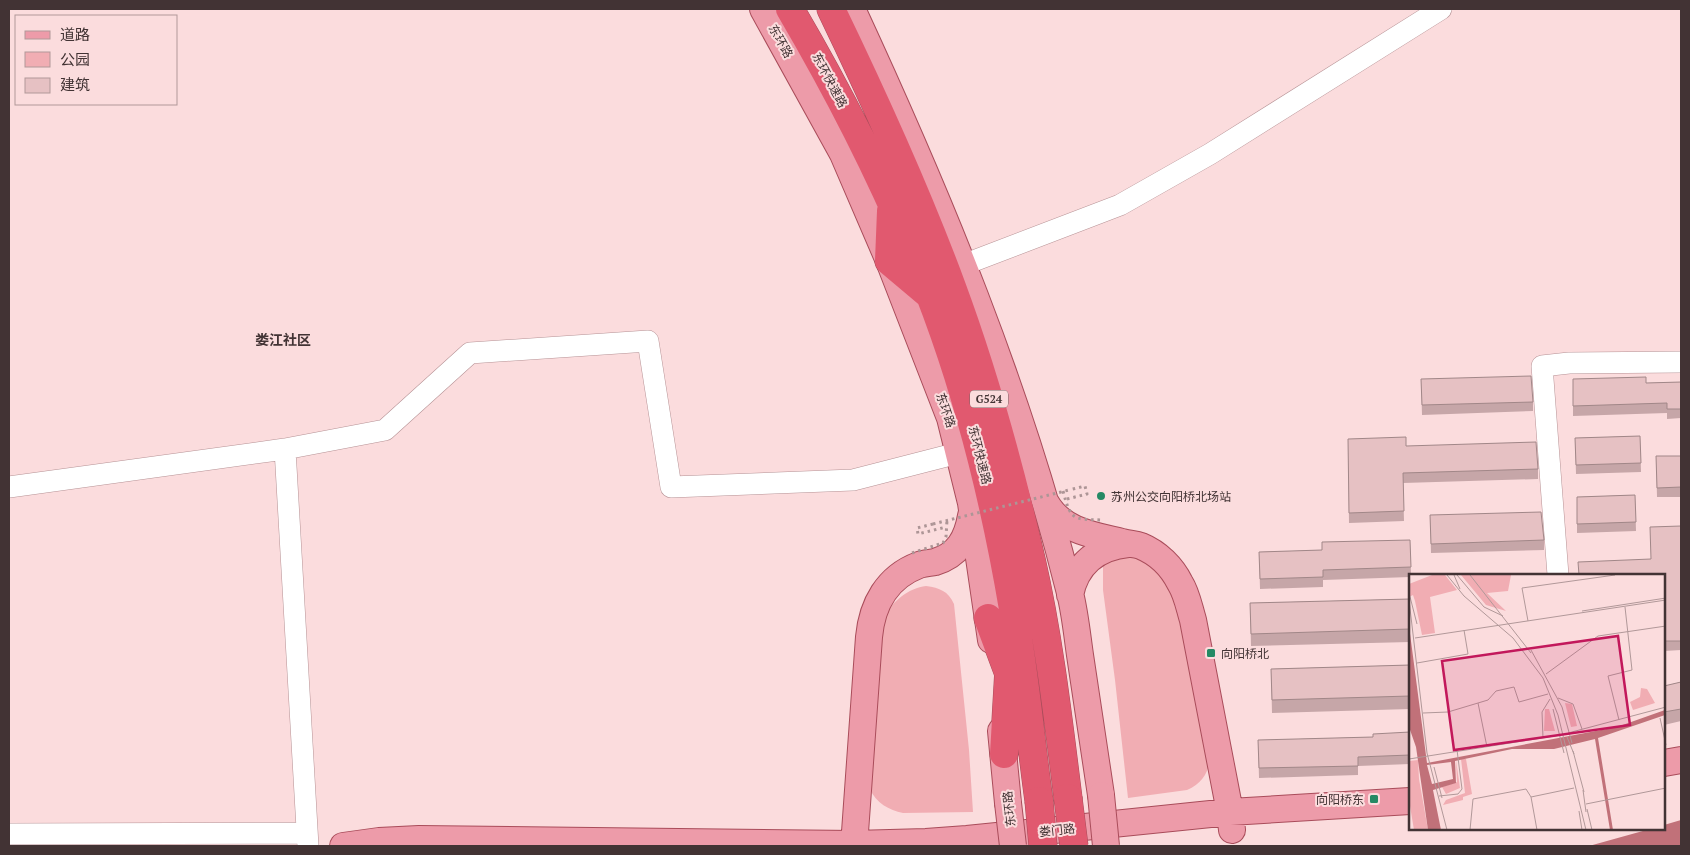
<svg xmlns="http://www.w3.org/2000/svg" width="1690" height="855" font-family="'PT Serif','Noto Sans SC',serif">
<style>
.green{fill:#f1adb3}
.water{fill:#c17179}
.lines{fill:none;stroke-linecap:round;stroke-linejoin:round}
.minor-casing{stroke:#b69295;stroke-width:22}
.major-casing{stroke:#a94c5a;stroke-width:28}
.highway-casing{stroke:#a94c5a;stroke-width:29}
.path{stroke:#ad9596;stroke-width:3;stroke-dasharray:2.5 4;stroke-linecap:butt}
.minor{stroke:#fff;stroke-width:21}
.major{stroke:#ed9ba9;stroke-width:26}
.highway{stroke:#e1596f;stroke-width:28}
.major-bridge-casing{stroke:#a94c5a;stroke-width:28;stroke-linecap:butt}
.highway-bridge-casing{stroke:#a94c5a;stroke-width:29;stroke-linecap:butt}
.path-bridge{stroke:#ad9596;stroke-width:3;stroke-dasharray:2.5 4;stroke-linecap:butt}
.major-bridge{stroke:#ed9ba9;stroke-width:26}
.highway-bridge{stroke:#e1596f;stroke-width:28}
.wall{fill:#c6a6a8}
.building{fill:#e6c1c3;stroke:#a18788}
.poi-dot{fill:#258964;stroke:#fbdcdd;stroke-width:2}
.labels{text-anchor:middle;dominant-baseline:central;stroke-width:4;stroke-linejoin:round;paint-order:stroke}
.shield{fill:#fbdcdd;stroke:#7a6667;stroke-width:1}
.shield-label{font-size:11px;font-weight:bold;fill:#423334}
.street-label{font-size:12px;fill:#423334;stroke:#fbdcdd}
.poi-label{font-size:12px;fill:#423334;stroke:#fbdcdd;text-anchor:start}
.neighbourhood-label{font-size:14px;font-weight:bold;fill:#423334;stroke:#fbdcdd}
.inset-road{fill:none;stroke:#b19899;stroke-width:1}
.view{fill:#c2185b;fill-opacity:0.15;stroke:#c2185b;stroke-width:2.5}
.inset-edge{fill:none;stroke:#423334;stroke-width:2.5}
</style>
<rect width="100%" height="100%" fill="#fbdcdd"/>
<!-- green -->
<path class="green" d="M1106,557c33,0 38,1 64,21l40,183c-3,14 -9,23 -23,29l-59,8 -13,-118 -12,-90v-24z
M926,586c14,2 22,5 28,18l15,146 4,62 -70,1c-14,-3 -27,-10 -33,-24 3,-36 5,-72 7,-107 1,-20 0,-47 8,-65 7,-16 24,-29 41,-31z"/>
<!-- water -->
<path class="water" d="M1681,820v26h-92l61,-17h14v-4z"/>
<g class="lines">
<!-- minor casing -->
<g class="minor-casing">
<path id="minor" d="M963,265l157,-60 90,-51 231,-145
M285,449l23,397
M9,487l276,-38 100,-19 85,-77 178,-12 23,146 182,-7 105,-27
M1558,575l-16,-209 27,-3 112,-1
M9,834l298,-1"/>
</g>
<!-- major casing -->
<g class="major-casing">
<path id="major" d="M763,9l80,145 46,107 61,157 21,85 20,137
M852,9c87,188 168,382 218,584 5,20 7,41 10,62 7,46 14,93 21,140
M1046,503c16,28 47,32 76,39 7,2 13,2 19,4 17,7 31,21 39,37 7,11 9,24 13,37l37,192 2,18
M1070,595c6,-31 28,-48 58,-51
M1001,731l7,72
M1664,763l17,-3
M343,846l36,-5 40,-2 435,5 72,-2 41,-3 263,-27 180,-11
M854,846l15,-209c3,-32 18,-60 50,-72 5,-2 11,-2 16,-3 23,-7 32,-23 36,-46"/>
</g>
<!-- highway casing -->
<g class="highway-casing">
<path id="highway" d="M790,9c75,128 140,263 180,407 18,63 32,128 43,193 12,63 17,128 26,192
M831,9c44,91 86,183 121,278 33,89 58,181 79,272 18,79 27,159 37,239
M891,211l-2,50 38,32
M988,618l25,67
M1004,754l5,-86"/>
</g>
<!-- path -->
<path class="path" d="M1067,499l20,-5 -2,-8 -16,4
M933,524l-16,4 1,6 28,-7"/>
<!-- minor -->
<use href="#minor" class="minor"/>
<!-- major -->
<use href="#major" class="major"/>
<!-- highway -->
<use href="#highway" class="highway"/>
<!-- major-bridge casing -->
<g class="major-bridge-casing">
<path id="major-bridge" d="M1101,795l5,51
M1008,803l5,43"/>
</g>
<!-- highway-bridge casing -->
<g class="highway-bridge-casing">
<path id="highway-bridge" d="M1068,798l6,48
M1039,801l4,45"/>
</g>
<!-- path-bridge -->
<path class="path-bridge" d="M1063,491c8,30 10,28 39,29
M933,524l136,-34
M912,553l31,-10 3,-6 1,-17"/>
<!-- major-bridge -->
<use href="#major-bridge" class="major-bridge"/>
<!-- highway-bridge -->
<use href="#highway-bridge" class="highway-bridge"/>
</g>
<!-- wall -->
<path class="wall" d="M1421,379l112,23v9l-111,4z
M1573,379l73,4 35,-1v36l-14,1v-6l-94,3z
M1640,436l1,36 -65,2 -1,-36z
M1348,439l58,7 132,23v10l-135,4 1,38 -55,2z
M1656,456h25v41h-24z
M1635,495l1,36 -59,2v-36z
M1430,515l114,25v10l-113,3z
M1681,526v124l-17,1v-76l-13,-16z
M1410,540l1,35h-1v2l-87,3v7l-63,2 -1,-37 63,-2z
M1410,599v43l-159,4 -1,-43z
M1410,665v44l-138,4 -1,-44z
M1681,682v39l-17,4v-39z
M1410,732v32l-52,2v9l-99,3 -1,-38 115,-3z"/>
<!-- building -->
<path class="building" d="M1531,376l2,26 -111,3 -1,-26z
M1646,377v6l35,-1v27h-14v-6l-94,3v-27z
M1640,436l1,27 -65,2 -1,-27z
M1406,437v9l130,-4 2,27 -135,4 1,38 -55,2 -1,-74z
M1656,456h25v31l-24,1z
M1635,495l1,27 -59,2v-27z
M1541,512l3,28 -113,4 -1,-29z
M1681,526v115h-17v-66h-85l-1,-13 73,-3 -1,-32z
M1410,540l1,27 -88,3v7l-63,2 -1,-27 63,-2v-8z
M1410,599v30l-159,5 -1,-31z
M1410,665v31l-138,4 -1,-31z
M1681,682v27l-17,3v-26z
M1410,732v23l-52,2v9l-99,2 -1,-28 115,-3v-3z"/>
<!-- markers -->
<g class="poi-dot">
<circle cx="1101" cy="496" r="5"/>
<rect x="1206" y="648" width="10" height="10" rx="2.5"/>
<rect x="1369" y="794" width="10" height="10" rx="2.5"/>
</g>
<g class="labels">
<!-- shield labels -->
<rect class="shield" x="970" y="390.5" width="38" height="17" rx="4"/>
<g class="shield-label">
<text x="989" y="399">G524</text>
</g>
<!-- street labels -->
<g class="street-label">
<text transform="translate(781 41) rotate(61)">东环路</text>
<text transform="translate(830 80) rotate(62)">东环快速路</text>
<text transform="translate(946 410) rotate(71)">东环路</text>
<text transform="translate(980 455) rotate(76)">东环快速路</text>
<text transform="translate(1009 809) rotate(-96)">东环路</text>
<text transform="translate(1057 830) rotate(-6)">娄门路</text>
</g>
<!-- poi labels -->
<g class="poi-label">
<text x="1111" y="496">苏州公交向阳桥北场站</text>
<text x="1221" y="653">向阳桥北</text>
<text x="1364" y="799" text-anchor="end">向阳桥东</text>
</g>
<!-- neighbourhood labels -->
<g class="neighbourhood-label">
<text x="283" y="339">娄江社区</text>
</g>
</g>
<!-- overview -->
<g transform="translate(1409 574)">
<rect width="256" height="256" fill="#fbdcdd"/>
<path d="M23,1h13l12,15 -27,7 5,36 -13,2 -7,-34 -2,-6 -4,2v-13zM52,1h50l-3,16 -21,2 19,18 -20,-6zM232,114l6,1 8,14 -22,7 -3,-8 10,-5zM156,129l7,1 5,22 -6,1zM136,135h4l6,22h-11zM52,185h5l6,35 -9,3v3l-20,5 3,-5 19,-7zM9,186l1,19 9,51h-14l-4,-24 -1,-45zM47,186l4,28 -14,6 -4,-7 15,-5z" fill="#f1adb3"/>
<path d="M0,52l18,137 190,-36 48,-17v5l-67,23 15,92h-3l-15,-91 -41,10h-42l-57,12 1,22 -23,7 8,40h-13l-12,-83 -7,-20zM42,188l2,17 -21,5 -5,-19z" fill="#c17179" fill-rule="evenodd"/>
<path class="inset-road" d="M38,1l17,21 49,42 30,40 15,37 28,115M45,1l6,14M48,1l27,32 19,9M61,1l61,78M0,19l8,31M0,26l18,153 20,77M173,37l84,-13M119,47l-6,-33 93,-13M6,64l251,-38M122,76l31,57 10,36M8,89l51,-9 -4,-24M137,100l52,-38 68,-10M149,124l15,6 9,25M69,129l9,44M144,135l11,44M14,139l25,-1 40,-12 8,-9 18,-4 5,15 29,-8M251,144l6,27M210,146l-11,-44 24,-6 -7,-63M159,159l98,-26M158,163l7,17M134,164l-1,-26 8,-13M164,177l11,41M0,185l152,-24M25,193l8,31M174,216l3,22M30,222l19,-2 4,-5 -5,-39M177,230l80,-16M178,235l5,21M170,237l3,19M61,256l3,-31 53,-10 5,8M128,256l-6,-33 43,-9"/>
<path class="view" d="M209,62l12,89 -176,25 -12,-89z"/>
<rect width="256" height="256" class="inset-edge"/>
</g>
<!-- border -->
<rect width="1690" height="855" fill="none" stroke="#423334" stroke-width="20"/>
<!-- legend -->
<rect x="15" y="15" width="162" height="90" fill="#fbdcdd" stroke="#b19899"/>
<rect x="25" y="31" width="25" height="8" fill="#ed9ba9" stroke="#b19899"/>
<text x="60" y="40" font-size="15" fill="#423334">道路</text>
<rect x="25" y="52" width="25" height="15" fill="#f1adb3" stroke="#b19899"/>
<text x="60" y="65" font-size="15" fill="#423334">公园</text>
<rect x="25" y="78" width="25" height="15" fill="#e6c1c3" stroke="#b19899"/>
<text x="60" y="90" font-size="15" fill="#423334">建筑</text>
</svg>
